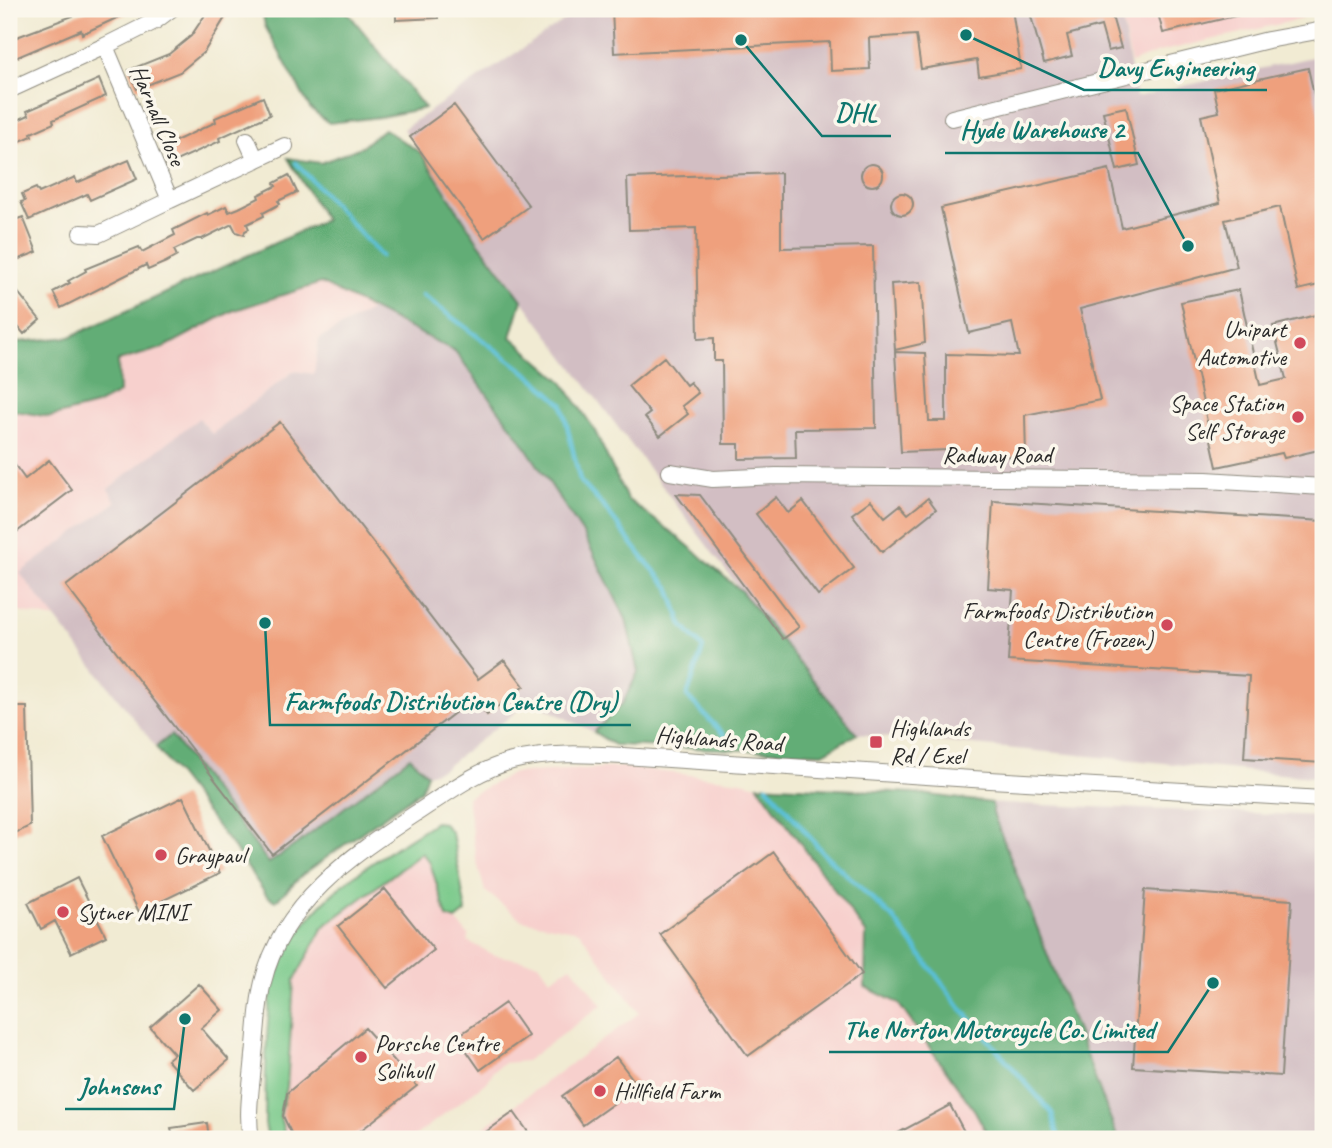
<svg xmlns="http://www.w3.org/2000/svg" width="1332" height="1148" font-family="Caveat,sans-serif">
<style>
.built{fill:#f7d0cd}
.industrial{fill:#d2bec3}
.green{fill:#79c98a;stroke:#527a5a;stroke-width:2}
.forest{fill:#62ad76;stroke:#466c50;stroke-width:2}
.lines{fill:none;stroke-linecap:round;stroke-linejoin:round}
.stream{stroke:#5ac0d8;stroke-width:4.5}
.building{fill:#efa07d}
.minor-casing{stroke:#8e8b7f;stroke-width:18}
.minor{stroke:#fff;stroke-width:16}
.poi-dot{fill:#d1495b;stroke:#fbf7ec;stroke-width:2.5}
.labels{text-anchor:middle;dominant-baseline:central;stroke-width:7;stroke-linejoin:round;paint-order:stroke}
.street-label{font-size:24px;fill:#2b2b2b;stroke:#fbf7ec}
.poi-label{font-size:24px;fill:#2b2b2b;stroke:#fbf7ec;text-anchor:start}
.leader{fill:none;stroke:#0f766e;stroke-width:2.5}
.callout-dot{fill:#0f766e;stroke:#fbf7ec;stroke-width:2.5}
.callout-label{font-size:26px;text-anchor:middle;font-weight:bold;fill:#0f766e;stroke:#fbf7ec;stroke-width:7;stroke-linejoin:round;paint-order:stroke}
</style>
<rect width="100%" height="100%" fill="#fbf7ec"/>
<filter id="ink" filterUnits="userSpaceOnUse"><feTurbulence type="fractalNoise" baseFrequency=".0143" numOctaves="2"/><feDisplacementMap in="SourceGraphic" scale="14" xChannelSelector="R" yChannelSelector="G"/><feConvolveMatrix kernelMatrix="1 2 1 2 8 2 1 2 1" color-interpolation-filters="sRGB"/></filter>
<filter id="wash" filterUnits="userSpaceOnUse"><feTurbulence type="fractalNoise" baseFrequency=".00686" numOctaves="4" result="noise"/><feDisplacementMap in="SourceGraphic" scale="28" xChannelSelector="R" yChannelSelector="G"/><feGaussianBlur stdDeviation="1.57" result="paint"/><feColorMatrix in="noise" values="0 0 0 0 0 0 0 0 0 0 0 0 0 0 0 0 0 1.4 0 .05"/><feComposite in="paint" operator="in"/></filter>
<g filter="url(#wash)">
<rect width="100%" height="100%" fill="#f1ebd3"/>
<!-- built -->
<path class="built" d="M1120,9h187l-6,10 -142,33 -28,11z
M321,283l52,26 -54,30 -5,35 -20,-3 -82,63 -12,-15 -92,70 9,12 -96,72 35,46 -47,-9v-221l10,1 144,-42 69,-37z
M622,767l119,14 17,4 108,149 -1,53 33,16 77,108 15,28h-521l170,-126 -60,-82 -57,-11 -37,-29 -9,-32 -9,-62 47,-24z
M422,853l8,10 17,54 9,3 13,16 -1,5 26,14 45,8 11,16 21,-13 31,39 -76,56 -23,2 -10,8 -5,10 -77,58h-125l-6,-23 7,-29 7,-105 29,-55z"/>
<!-- industrial -->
<path class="industrial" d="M581,9h539l16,88 176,-40 11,9v712l-466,-44 -118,-146 -263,-349 -55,-86 -18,-24z
M373,309l82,42 64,86 65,98 42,84 12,53 -15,31 -29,29 -64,-31 -87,68 -16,5 -17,-17 -109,84 -32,22 -97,-127 -16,11 -136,-174 96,-71 -8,-13 91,-71 13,16 82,-63 20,3 5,-35z
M992,803l331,13v323h-205l-23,-65 -102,-261z"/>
<!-- green -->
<path class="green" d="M435,822l8,1 9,10 14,79 -10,8 -9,-3 -17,-54 -8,-10 -99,74 -29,54 -7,106 -7,29 6,23h-18l-3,-15c1,-40 0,-83 5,-123 2,-15 9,-32 16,-46 30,-64 92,-95 149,-133z"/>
<!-- forest -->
<path class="forest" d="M262,9h83l80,99 -45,9 -51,6 -19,-15 -45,-82z
M384,129l37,24 55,86 46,61 -11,37 51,44 32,48 33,70 51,38 63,54 116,143 -34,19 -209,-8 -20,-13 29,-29 15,-31 -12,-53 -42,-84 -65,-98 -64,-86 -134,-68 -89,28 -69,37 -45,13 1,32 -23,12 -46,12 -41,-7v-67l61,-6 255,-117 -37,-62 33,5 40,-16z
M171,735l98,128 32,-22 109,-84 17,17 -6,16 -119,85 -26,26 -9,-5 -31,-45 -80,-104z
M758,785l157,8 77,10 1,10 125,325 -128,1 -15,-28 -77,-108 -33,-16 1,-54z"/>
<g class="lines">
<!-- stream -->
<path class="stream" d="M296,163l85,93
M422,295l109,81 31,28 18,77 24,26 39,51 26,29 13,38 21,23 -16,48 37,39
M767,786l57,68 70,65 65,87 93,107 7,26"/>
</g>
<g id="blocks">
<!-- building -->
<path class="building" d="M91,9h45l-54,25 -1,-4 -68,29 -4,-10v-9z
M209,9h5l12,7 -22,36 -24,20 -43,17 -8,-19 40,-16 22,-18z
M396,9h42v9l-42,2z
M612,9h400l9,60 -42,7 -2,-16 -56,9 -5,-34 -47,3 1,31 -39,2 -1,-29 -216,11z
M1029,9h81l11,39 -13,3 -7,-25 -34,9 5,21 -28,7z
M1157,9h91v4l-85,20z
M1308,68l15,66v150l-25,6 -18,-83 -55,13 12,47 -157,42 20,91 -75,15 1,42 -79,-3v-4l-46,2 -6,-100 30,1 4,68h17v-67l73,2 -7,-33 -43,10 -28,-125 168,-39 13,59 98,-25 -19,-87 18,-4 -5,-23z
M99,79l7,17 -53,24 1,3 -23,10 1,3 -23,10v-22l20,-9 -2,-4z
M263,97l7,18 -51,23 1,3 -46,21 -7,-17 49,-23 -1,-4z
M454,105l75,101 -45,32 -74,-101z
M1126,107l13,58 -22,5 -14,-58z
M129,160l8,19 -47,21 -3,-6 -58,26 -8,-18 4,-1 -3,-7 14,-6 3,5 36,-16 2,6z
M861 175a11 11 0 1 1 22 0a11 11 0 1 1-22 0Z
M781,173v75l92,-2 3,182 -81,1 1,29 -57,1v-15h-16l-1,-83h-8v-23l-16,1 -2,-111 -67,2 -2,-52z
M289,175l8,17 -19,9 2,3 -17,9 1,3 -17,8 2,5 -4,2 -1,4 -8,-3 -4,-8 -30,15h-5l-23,11 3,6 -11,6 -18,8 -2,-5 -85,43 -8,-16 17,-9 -2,-2 18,-10 -1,-2 54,-22 3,5 33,-17 -2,-5 34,-17 1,2 18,-9 3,6 10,-4 20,-10 -1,-3 18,-9 -2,-3z
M891 204a11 11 0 1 1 22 0a11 11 0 1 1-22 0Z
M23,217l14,35 -28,11v-41z
M9,281l31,39 -16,14 -15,-18z
M921,282l4,61 -30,7 -4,-66z
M1239,290l21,95 26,-6 -13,-53 50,-13v136l-39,9 -2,-5 -65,14 -36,-165z
M664,357l22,28 4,-3 8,11 -16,13 6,8 -28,22 -15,-19 5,-4 -22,-27z
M280,422l198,257 26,-19 20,26 -37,29 -13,-17 -202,156 -206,-268z
M9,457l16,22 24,-19 23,30 -63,48z
M676,494l24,1 99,132 -16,12z
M776,497l12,16 15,-12 51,67 -36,27 -62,-81z
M928,498l8,11 -54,43 -30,-38 19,-14 14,17 15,-12 8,9z
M993,501l330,20v242l-79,-5 5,-82 -241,-15 5,-71 -25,-2z
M9,707h18l3,119 -21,10z
M183,797l37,76 -81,39 -37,-76z
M774,852l88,122 -114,82 -88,-122z
M77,878l29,58 -35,17 -16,-32 -14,8 -13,-26z
M385,889l49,61 -47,38 -49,-62z
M1145,890l147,10 -11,176 -148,-9z
M199,984l23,26 -21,18 28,32 -35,30 -27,-30 7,-6 -24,-27z
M505,1003l23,33 -48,34 -23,-33z
M365,1028l52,58 -67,53h-56l-11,-23 4,-23z
M616,1057l22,29 -55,39 -21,-29z
M950,1105l18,34h-81z
M514,1112l19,27h-57z
M207,1123l2,16h-36l-2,-11z"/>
</g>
</g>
<g filter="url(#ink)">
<use href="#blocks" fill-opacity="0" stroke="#8e8b7f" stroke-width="2"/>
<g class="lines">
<!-- minor casing -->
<g class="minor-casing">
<path id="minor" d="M105,46l65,154 115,-54
M9,90l96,-44 50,-25 16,-12
M952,118l316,-78 55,-10
M247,140l9,20
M81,233l18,1 71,-34
M670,472l43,7 63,-3 430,4 117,7
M251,1139c-5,-28 1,-55 3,-84 3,-25 3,-49 9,-73 19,-79 88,-126 152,-168 31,-20 62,-44 97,-53 37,-9 74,-7 111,-5l349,23 351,20"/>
</g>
<!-- minor -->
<use href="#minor" class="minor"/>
</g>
</g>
<!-- markers -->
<g class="poi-dot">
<circle cx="1300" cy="343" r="7"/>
<circle cx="1298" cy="417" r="7"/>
<circle cx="1167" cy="625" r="7"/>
<rect x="869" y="735" width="14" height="14" rx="3.5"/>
<circle cx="161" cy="855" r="7"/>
<circle cx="63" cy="912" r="7"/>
<circle cx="361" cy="1057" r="7"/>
<circle cx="600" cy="1091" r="7"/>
</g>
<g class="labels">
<!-- street labels -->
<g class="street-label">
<text transform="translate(158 115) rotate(67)">Harnall Close</text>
<text x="997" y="455">Radway Road</text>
<text transform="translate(719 739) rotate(4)">Highlands Road</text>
</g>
<!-- poi labels -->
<g class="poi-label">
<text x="1286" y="329" text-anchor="end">Unipart<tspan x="1286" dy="28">Automotive</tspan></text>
<text x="1284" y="403" text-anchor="end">Space Station<tspan x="1284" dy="28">Self Storage</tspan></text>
<text x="1153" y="611" text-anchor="end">Farmfoods Distribution<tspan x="1153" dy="28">Centre (Frozen)</tspan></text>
<text x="890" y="728">Highlands<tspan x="890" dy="28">Rd / Exel</tspan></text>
<text x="175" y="855">Graypaul</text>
<text x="77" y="912">Sytner MINI</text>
<text x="375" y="1043">Porsche Centre<tspan x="375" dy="28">Solihull</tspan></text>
<text x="614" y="1091">Hillfield Farm</text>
</g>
</g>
<!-- callouts -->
<path class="leader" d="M966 35L1084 90H1267M741 40L822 136H891M1188 246L1138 153H945M265 623L270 725H631M1213 983L1168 1052H829M185 1019L174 1109H65"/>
<g class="callout-dot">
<circle cx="966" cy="35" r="7"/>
<circle cx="741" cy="40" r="7"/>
<circle cx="1188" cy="246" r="7"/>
<circle cx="265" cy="623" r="7"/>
<circle cx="1213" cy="983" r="7"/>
<circle cx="185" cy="1019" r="7"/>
</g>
<g class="callout-label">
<text x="1176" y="76">Davy Engineering</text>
<text x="856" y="121">DHL</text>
<text x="1042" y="138">Hyde Warehouse 2</text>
<text x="451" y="710">Farmfoods Distribution Centre (Dry)</text>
<text x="999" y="1038">The Norton Motorcycle Co. Limited</text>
<text x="119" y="1095">Johnsons</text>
</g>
<!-- margin -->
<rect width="1332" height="1148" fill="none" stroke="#fbf7ec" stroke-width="35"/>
</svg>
